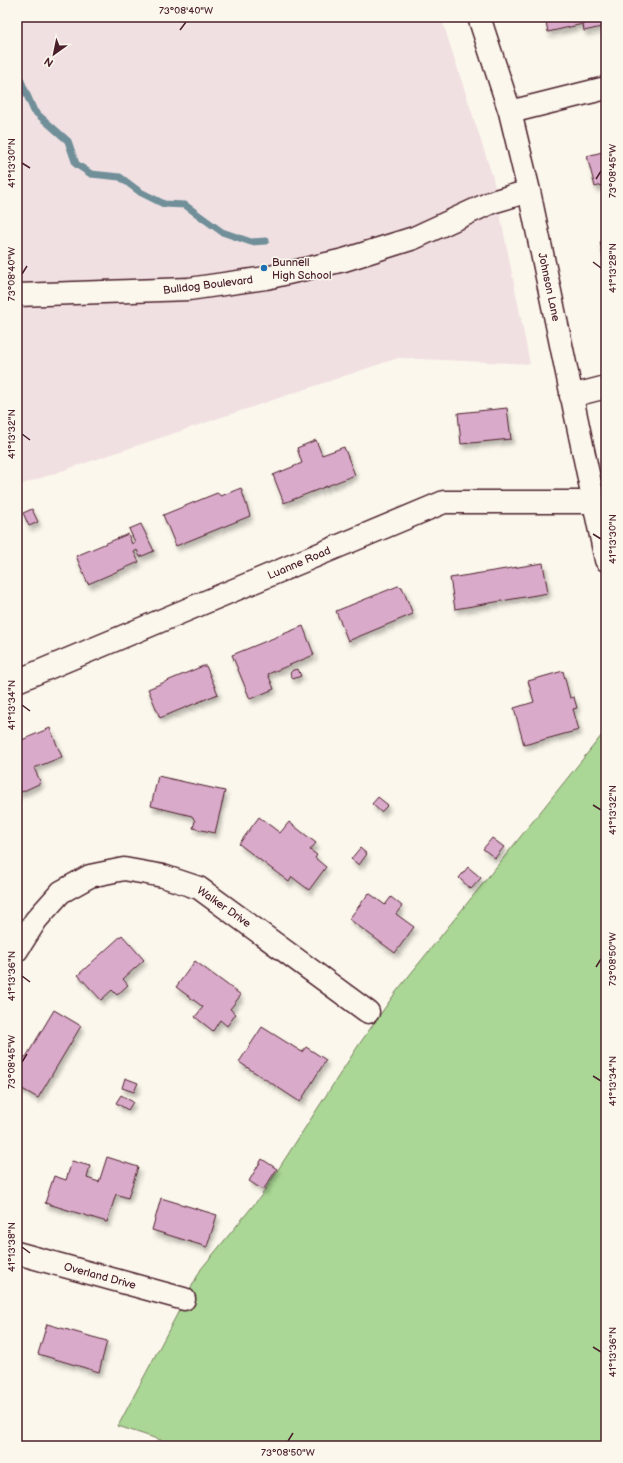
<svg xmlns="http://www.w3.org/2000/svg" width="623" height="1463" font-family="'Balsamiq Sans',sans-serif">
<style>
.built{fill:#f1e0e2}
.green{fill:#aad795;stroke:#7a7b60}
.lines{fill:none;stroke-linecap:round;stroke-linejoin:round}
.stream{stroke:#708f99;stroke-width:7}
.building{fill:#daaaca;stroke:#4a1f2b;filter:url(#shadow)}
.minor-casing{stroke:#4a1f2b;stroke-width:25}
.minor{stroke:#fbf7ec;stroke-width:22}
.ticks{fill:none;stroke:#4a1f2b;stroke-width:1.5}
.poi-dot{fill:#1f6fb2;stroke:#fbf7ec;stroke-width:1.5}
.labels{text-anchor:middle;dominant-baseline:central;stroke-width:3;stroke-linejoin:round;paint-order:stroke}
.poi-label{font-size:11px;fill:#4a1f2b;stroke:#fbf7ec;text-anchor:start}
.street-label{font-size:11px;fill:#4a1f2b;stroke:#fbf7ec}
.neatline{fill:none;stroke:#4a1f2b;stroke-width:1.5}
.ticks-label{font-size:10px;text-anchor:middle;fill:#4a1f2b}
</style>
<defs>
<filter id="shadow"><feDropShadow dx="2.5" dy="4.5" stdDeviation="2" flood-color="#0004"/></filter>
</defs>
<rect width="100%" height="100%" fill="#fbf7ec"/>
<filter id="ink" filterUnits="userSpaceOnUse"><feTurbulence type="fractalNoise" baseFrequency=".025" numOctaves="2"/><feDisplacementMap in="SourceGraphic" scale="8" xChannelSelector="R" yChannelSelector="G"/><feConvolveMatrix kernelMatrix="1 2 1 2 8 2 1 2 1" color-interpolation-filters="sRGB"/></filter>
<g filter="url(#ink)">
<!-- built -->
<path class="built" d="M17,17h424l52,161 37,186 -132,-6 -381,128z"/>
<!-- green -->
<path class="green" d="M606,730v716h-427l-61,-20 83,-157 60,-73 97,-150 38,-54z"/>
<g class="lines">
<!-- stream -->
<path class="stream" d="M17,72l17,39 34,30 8,23 15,10 29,3 20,15 24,12 21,1 37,27 29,10 15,-1"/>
</g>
<!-- building -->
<path class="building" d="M545,17h61v9l-22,5 -1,-7 -35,8z
M606,151v33l-11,3 -8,-31z
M606,240v31l-6,-29z
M507,408l4,31 -50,5 -3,-31z
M316,440l6,15 22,-8 11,28 -71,28 -11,-28 29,-12 -5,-15z
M241,488l9,28 -74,30 -13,-31 54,-22 4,3z
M32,509l6,13 -9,4 -6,-13z
M141,524l13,27 -14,6 -3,-7 -3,2 5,10 -51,22 -12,-28 52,-22 4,10 3,-2 -6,-13z
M543,563l5,30 -93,16 -5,-31z
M398,586l4,1 11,27 -65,27 -12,-30z
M303,626l11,29 -46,19 6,15 -24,10 -18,-44z
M203,666h3l12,28 -58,24 -12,-29z
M298,669l3,7 -8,3 -3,-6 3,-3z
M563,671l7,27 4,-1 3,11 -4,1 6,21 -55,15 -10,-37 20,-6 -6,-21z
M50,728l12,29 -28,11 7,15 -24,11v-52z
M158,776l67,15 -10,42 -22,-5 2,-7 -3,-5 -41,-10z
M378,797l10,8 -7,7 -9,-8z
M259,817l21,16 9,-11 27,21 -6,7 7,5 -2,3 11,9 -17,23 -17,-13 -3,5 -50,-38z
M492,838l12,9 -9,11 -12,-9z
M360,848l7,6 -8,11 -8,-6z
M468,867l13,11 -10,11 -12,-11z
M369,893l16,12 6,-8 11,9 -6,8 18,13 -19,26 -46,-34z
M122,935l22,25 -21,19 5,6 -11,10 -5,-5 -11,10 -23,-25z
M195,961l46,34 -11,14 6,5 -9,12 -7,-6 -7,11 -18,-14 8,-10 -27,-20z
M54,1010l27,16 -43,72 -21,-12v-19l6,-10h3z
M262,1027l40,25 4,-5 20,13 -26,42 -61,-40z
M125,1078l13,5 -4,9 -12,-4z
M121,1095l12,7 -5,8 -12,-7z
M107,1157l31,10 -10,31 -12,-4 -9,28 -62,-19 9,-27 12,4 6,-19 18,5 -3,12 12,4z
M262,1159l15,10 -14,21 -14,-9z
M161,1198l56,17 -10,32 -55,-17z
M47,1324l60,17 -8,31 -61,-18z"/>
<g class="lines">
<!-- minor casing -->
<g class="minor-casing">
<path id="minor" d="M479,17l31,95 19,79 77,369
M510,112l96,-24
M17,295l172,-6 77,-11 78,-18 70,-22 78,-36 37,-11
M571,396l35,-9
M17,681l427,-179h149
M17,950l19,-30 25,-28 29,-16 34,-7 39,7 36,12 169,124
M17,1253l167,46"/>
</g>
<!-- minor -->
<use href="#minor" class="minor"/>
</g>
</g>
<!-- ticks -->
<path class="ticks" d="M180,30l6,-8M22,163l8,5M596,179l5,-8M593,262l8,6M22,274l5,-8M22,434l8,6M593,534l8,5M22,705l8,6M593,805l8,5M596,967l5,-8M22,976l8,6M22,1062l5,-8M593,1076l8,5M22,1247l8,6M593,1347l8,5M288,1441l5,-8"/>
<!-- markers -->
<circle class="poi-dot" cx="264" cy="268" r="4"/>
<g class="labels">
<!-- poi labels -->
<g class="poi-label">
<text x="272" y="262">Bunnell<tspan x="272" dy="13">High School</tspan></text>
</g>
<!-- street labels -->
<g class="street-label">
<text transform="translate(208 285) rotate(-7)">Bulldog Boulevard</text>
<text transform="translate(549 287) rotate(78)">Johnson Lane</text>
<text transform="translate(299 563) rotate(-23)">Luanne Road</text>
<text transform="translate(224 907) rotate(35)">Walker Drive</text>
<text transform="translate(100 1276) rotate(15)">Overland Drive</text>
</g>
</g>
<!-- margin -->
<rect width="623" height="1463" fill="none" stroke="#fbf7ec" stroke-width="44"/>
<!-- north arrow -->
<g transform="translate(54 54) rotate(213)" stroke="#fbf7ec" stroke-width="3" paint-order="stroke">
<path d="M0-3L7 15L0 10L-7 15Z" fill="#4a1f2b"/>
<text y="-6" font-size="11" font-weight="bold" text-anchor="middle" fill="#4a1f2b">N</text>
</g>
<rect x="22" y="22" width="579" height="1419" class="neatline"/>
<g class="ticks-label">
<text x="186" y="14">73°08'40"W</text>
<text transform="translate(11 163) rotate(-90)" y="4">41°13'30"N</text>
<text transform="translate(612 171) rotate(-90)" y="4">73°08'45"W</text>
<text transform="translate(612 268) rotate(-90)" y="4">41°13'28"N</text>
<text transform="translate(11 274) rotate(-90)" y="4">73°08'40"W</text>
<text transform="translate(11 434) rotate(-90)" y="4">41°13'32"N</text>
<text transform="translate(612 539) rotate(-90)" y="4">41°13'30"N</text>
<text transform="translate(11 705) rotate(-90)" y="4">41°13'34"N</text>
<text transform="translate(612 810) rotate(-90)" y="4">41°13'32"N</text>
<text transform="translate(612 959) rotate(-90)" y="4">73°08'50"W</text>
<text transform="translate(11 976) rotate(-90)" y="4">41°13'36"N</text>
<text transform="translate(11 1062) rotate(-90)" y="4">73°08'45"W</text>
<text transform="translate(612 1081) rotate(-90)" y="4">41°13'34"N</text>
<text transform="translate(11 1247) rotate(-90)" y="4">41°13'38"N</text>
<text transform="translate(612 1352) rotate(-90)" y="4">41°13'36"N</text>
<text x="288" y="1456">73°08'50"W</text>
</g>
</svg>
